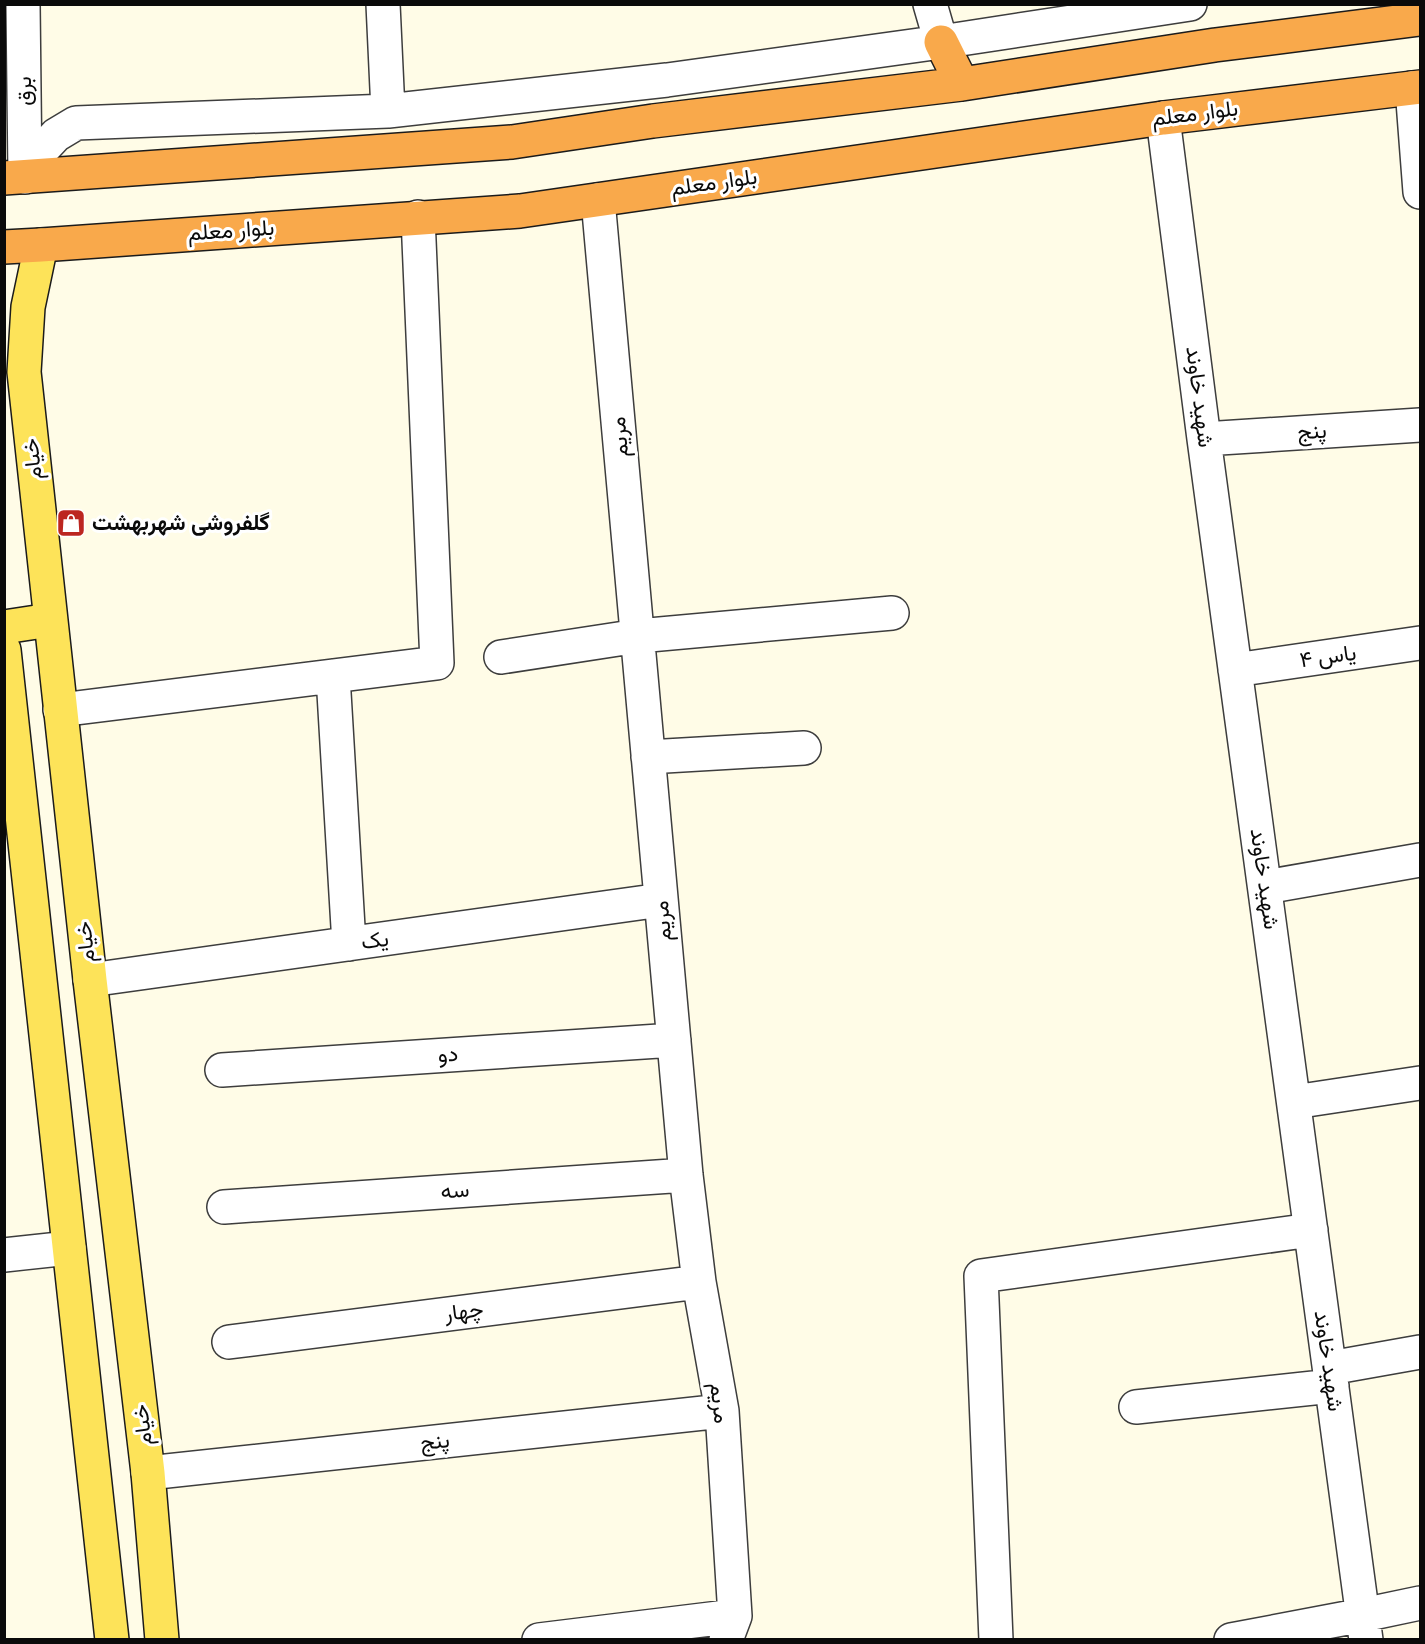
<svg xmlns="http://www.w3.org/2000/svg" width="1425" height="1644" font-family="Spectral,Vazirmatn,serif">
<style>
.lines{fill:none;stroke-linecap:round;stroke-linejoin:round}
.minor-casing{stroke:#3d3d3d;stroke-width:36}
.major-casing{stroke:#1b1b1b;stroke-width:36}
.highway-casing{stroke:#1b1b1b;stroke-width:36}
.minor{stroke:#fff;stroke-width:33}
.major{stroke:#fde359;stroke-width:33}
.highway{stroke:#f9a94b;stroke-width:33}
.labels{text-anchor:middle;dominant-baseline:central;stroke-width:6;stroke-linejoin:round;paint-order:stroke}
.street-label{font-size:22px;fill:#0a0a0a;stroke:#fff}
.poi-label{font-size:22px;font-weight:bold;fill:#0a0a0a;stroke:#fff;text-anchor:start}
</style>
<rect width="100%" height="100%" fill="#fffce7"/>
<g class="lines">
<!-- minor casing -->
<g class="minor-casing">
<path id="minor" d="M23,4l2,173
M383,4l5,107
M930,4l11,38
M1412,88l8,104
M1163,118l41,321 162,1201
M25,177l17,-27 14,-15 20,-12 312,-12 279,-31 274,-38 249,-38
M598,200l88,975 13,107 23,129 13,205 -9,24
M1204,439l216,-14
M501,657l137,-21 254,-23
M1235,670l185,-27
M333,676l16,268
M60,710l377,-47 -19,-446
M648,757l156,-9
M1265,887l155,-27
M90,980l571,-80
M222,1070l452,-30
M1294,1102l126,-19
M224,1207l462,-32
M4,1255l65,-7
M229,1342l470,-60
M1330,1368l90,-16
M1136,1407l196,-21
M148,1473l574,-62
M539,1640l196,-24
M996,1640l-15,-364 330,-46
M1231,1640l132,-25 57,-12"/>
</g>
<!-- major casing -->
<g class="major-casing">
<path id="major" d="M41,245l-13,62 -4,65 66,608 58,493 14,167
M4,627l46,-7
M4,650l108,990"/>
</g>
<!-- highway casing -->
<g class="highway-casing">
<path id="highway" d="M941,42l21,42
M4,178l508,-36 141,-21 309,-37 253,-39 205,-26
M4,247l37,-2 479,-34 643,-93 257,-31"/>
</g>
<!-- minor -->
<use href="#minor" class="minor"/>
<!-- major -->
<use href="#major" class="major"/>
<!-- highway -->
<use href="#highway" class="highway"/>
</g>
<!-- icons -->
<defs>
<g id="shop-square" transform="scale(1.5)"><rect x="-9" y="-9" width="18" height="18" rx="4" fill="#bc2620" stroke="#fff"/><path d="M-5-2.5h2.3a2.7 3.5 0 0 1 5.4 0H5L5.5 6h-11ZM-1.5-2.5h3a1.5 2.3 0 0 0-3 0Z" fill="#fff"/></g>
</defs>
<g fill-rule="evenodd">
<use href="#shop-square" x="71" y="523"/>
</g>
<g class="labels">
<!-- street labels -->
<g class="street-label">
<text transform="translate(24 91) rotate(-90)">برق</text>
<text transform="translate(1195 114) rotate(-7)">بلوار معلم</text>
<text transform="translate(714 183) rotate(-8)">بلوار معلم</text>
<text transform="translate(231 231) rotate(-4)">بلوار معلم</text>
<text transform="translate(1199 397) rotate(83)">شهید خاوند</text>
<text transform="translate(1312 432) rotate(-4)">پنج</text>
<text transform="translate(620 437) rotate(-95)">مریم</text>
<text transform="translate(33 459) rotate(-96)">خیام</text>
<text transform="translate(1328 657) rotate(-8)">یاس ۴</text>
<text transform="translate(1264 879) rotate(82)">شهید خاوند</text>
<text transform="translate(663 921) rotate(-95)">مریم</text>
<text transform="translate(375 941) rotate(-8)">یک</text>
<text transform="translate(86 942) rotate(-96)">خیام</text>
<text transform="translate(448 1055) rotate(-4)">دو</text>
<text transform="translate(455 1191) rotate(-4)">سه</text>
<text transform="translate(464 1312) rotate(-7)">چهار</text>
<text transform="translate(1328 1361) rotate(82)">شهید خاوند</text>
<text transform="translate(719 1403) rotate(83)">مریم</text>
<text transform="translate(143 1425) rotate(-97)">خیام</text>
<text transform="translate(435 1442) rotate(-6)">پنج</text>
</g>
<!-- poi labels -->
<g class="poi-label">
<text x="92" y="523">گلفروشی شهربهشت</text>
</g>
</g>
<!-- border -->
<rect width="1425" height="1644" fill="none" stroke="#0a0a0a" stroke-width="12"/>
</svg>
